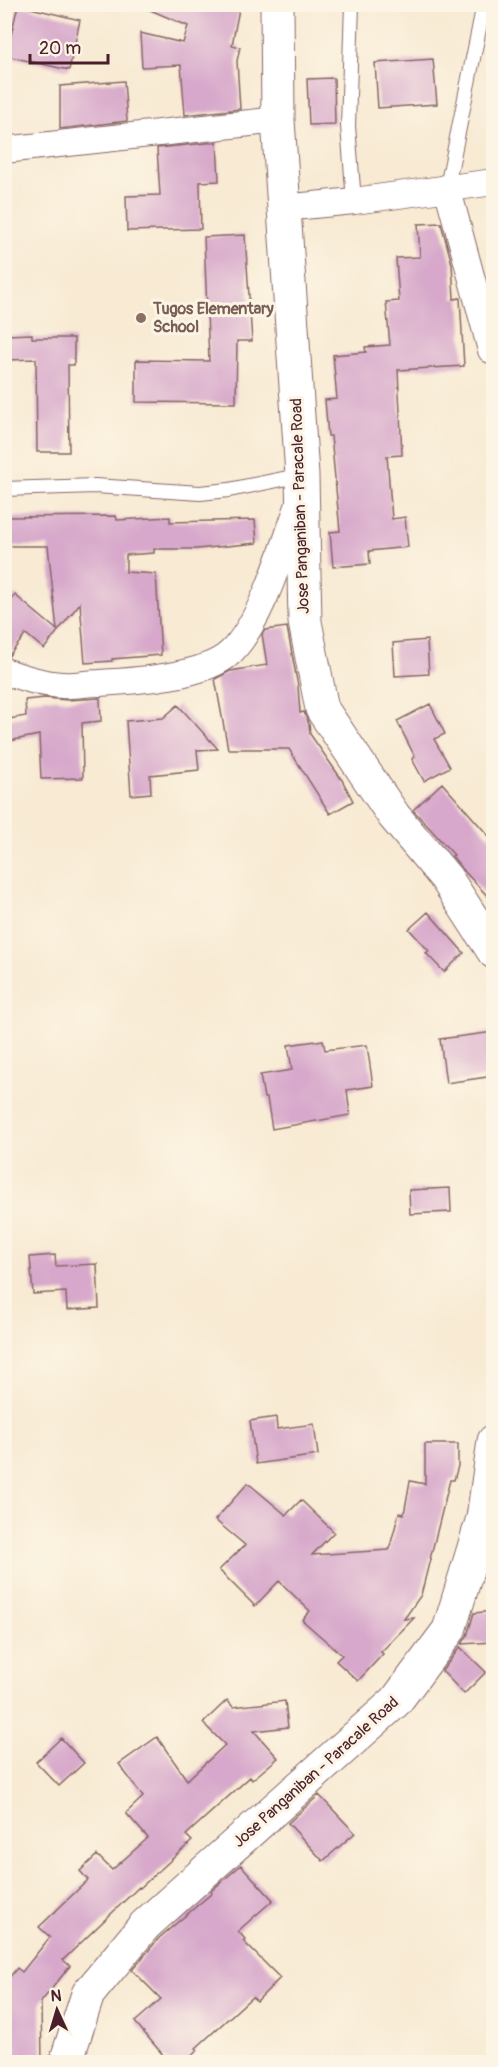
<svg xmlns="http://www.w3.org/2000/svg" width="498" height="2067" font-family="Pangolin,sans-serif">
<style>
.building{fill:#d7a8cb}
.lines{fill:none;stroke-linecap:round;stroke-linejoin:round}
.lane-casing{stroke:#876666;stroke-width:16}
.street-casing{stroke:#876666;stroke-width:28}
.secondary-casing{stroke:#876666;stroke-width:35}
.lane{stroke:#fff;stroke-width:14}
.street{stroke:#fff;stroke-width:26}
.secondary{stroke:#fff;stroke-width:33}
.education-dot{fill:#8d6e63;stroke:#fcf5e5;stroke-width:2}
.labels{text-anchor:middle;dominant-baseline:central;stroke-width:6;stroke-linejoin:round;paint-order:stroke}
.education-label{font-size:16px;font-weight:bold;fill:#785e54;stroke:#fcf5e5;text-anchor:start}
.street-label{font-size:16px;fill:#4a1f2b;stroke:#fcf5e5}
</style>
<rect width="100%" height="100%" fill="#fcf5e5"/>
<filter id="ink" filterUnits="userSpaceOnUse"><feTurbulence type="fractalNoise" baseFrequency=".0167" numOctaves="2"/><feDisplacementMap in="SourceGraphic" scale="12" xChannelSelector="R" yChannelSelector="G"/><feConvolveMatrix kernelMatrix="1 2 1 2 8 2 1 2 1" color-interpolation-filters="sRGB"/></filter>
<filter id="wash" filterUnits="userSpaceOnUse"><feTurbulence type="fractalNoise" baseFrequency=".008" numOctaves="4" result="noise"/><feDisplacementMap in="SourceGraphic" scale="24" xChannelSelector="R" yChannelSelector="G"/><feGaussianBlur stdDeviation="1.35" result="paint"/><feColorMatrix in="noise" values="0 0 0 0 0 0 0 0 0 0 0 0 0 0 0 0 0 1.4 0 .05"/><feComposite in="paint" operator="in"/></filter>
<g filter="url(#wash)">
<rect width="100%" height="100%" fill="#f8ead3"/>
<g id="blocks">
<!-- building -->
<path class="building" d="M136,4h104l-8,41 8,2 -3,14 3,48 -55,6 -4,-50 -39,2 -2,-34 43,10 5,-17z
M18,5l62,15 -11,50 -63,-14z
M433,59l4,45 -59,4 -3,-45z
M334,78l1,46 -26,1 -2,-46z
M124,81l3,40 -67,8v-43z
M217,142l2,39 -19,1 1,47 -74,2 -1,-35 34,-1 -3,-47z
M441,223l11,41 2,35 6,-1 4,68 -66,4 4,85 -15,1 5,63 13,-2 3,30 -39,4 1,13 -37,3 -3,-35 10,-1 -9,-95h-3l-3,-36 12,-1 -4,-44 33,-3 -1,-5 25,-2 -4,-43 13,-1 -3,-43 24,-1 -2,-33z
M245,235l7,106h-15l-1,62 -100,-1v-42l73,1 -5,-124z
M32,334v4h42v27h-6l1,87h-32l-1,-93 -29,1 -1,-25z
M116,516l1,4 53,-3v5l85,-2 2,23 -60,6h-43v4l-28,2v17l30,2 5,81 -49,4v2l-27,2 -5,-60 -36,46 -18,-15 -18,23 -4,-1v-49l11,-12 42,35 -9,-84h-44v-29z
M287,627l11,59 2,27 4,-1 5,12 1,10 32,46 11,21 -23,13 -41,-65h-61l-13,-70 15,-8 37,-6 -5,-31 3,-4z
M427,640l2,34 -34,2 -2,-33z
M45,698l22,2 33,-2 1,23 -19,2 1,55 -42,1 -2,-44 -35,7v-22l22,-4 -1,-16z
M430,704l15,30 -11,5 16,28 -26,14 -12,-22 3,-2 -18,-36z
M178,705l40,44 -21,1 2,20 -49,5 1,18 -20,2 -5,-74 37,-3z
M442,783l52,59v61l-29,-31 -13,-16 2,-1 -41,-45z
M428,912l36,41 -20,19 -18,-19 3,-2 -20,-22z
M494,1032v44l-48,7 -6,-44z
M323,1040l2,10 42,-5 6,41 -26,4 3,25 -78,14 -5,-31h-3l-4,-23 32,-5 -4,-25z
M450,1188l1,24 -41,2 -1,-24z
M55,1255l1,11 41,-2 2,44 -32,2 -1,-18 -33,2 -3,-37z
M276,1417l1,12 37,-5 4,31 -62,9 -6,-43z
M425,1444h33v22l-4,14h-4l-29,115 -17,24 10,-1 -33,34 2,2 -25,27 -22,-20 6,-6 -40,-35 8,-9 -31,-30 -24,25 -36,-36 26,-25 -30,-25 33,-37 38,32 15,-15 33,32 -22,23 77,-5 10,-37 5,1 6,-33 15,3z
M494,1611v31l-32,2 5,-8 7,-23z
M460,1647l26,25 -22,22 -22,-23z
M227,1700l6,7 52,-6 3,26 -34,4 24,27 -26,22 -2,-3 -64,58 6,6 -52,47 -1,-1 -76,73 7,6 -29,36 1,60h-38v-19h3l-3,-59 13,-16 5,4 28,-35 -11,-10 49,-47 -8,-9 17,-16 15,15 36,-32 -22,-25 17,-16 -24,-33 38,-27 30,43 38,-35 -22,-22z
M61,1738l23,25 -25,23 -23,-24z
M319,1795l36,38 -32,28 -35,-38z
M241,1865l32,35 -35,31 7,8 -2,2 37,37 -23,23 -5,-4 -56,51 2,2 -14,12h-15l-34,-40 26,-23 -29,-29 27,-32 53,-45 -1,-2z"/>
</g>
</g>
<g filter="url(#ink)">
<use href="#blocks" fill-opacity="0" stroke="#876666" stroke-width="1.5"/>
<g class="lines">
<!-- lane casing -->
<g class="lane-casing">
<path id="lane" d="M352,4l-4,122 6,75
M447,187l37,-183
M4,489l91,-3 105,7 29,-3 73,-15"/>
</g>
<!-- street casing -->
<g class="street-casing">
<path id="street" d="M4,150l274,-30
M447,187l44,163
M283,208l71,-7 140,-19
M4,671c19,7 39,13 58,14 12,1 25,-2 37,-2 35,-2 107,-6 132,-31 31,-31 52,-104 67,-145"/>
</g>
<!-- secondary casing -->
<g class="secondary-casing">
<path id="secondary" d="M277,4l1,116 24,355 3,147 17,87 72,107 52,62 48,74
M66,2062l22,-68 57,-69 251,-224 53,-71 34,-112 11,-77"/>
</g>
<!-- lane -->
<use href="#lane" class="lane"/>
<!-- street -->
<use href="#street" class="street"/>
<!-- secondary -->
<use href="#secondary" class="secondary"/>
</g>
</g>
<!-- markers -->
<circle class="education-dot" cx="141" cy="318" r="6"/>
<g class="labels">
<!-- education labels -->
<g class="education-label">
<text x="153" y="309">Tugos Elementary<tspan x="153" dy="18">School</tspan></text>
</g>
<!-- street labels -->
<g class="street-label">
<text transform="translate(300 506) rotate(-92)">Jose Panganiban - Paracale Road</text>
<text transform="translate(316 1772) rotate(-42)">Jose Panganiban - Paracale Road</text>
</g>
</g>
<!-- margin -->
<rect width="498" height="2067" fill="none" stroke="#fcf5e5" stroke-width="24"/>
<!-- north arrow -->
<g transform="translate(57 2010) rotate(356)" stroke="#fcf5e5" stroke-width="4.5" paint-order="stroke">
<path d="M0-4.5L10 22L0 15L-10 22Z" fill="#4a1f2b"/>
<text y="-9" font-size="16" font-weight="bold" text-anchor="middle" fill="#4a1f2b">N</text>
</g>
<!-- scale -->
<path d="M30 54v9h78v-9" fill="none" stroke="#4a1f2b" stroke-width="3"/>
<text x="39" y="54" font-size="18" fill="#4a1f2b" stroke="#fcf5e5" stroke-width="4.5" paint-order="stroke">20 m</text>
</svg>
